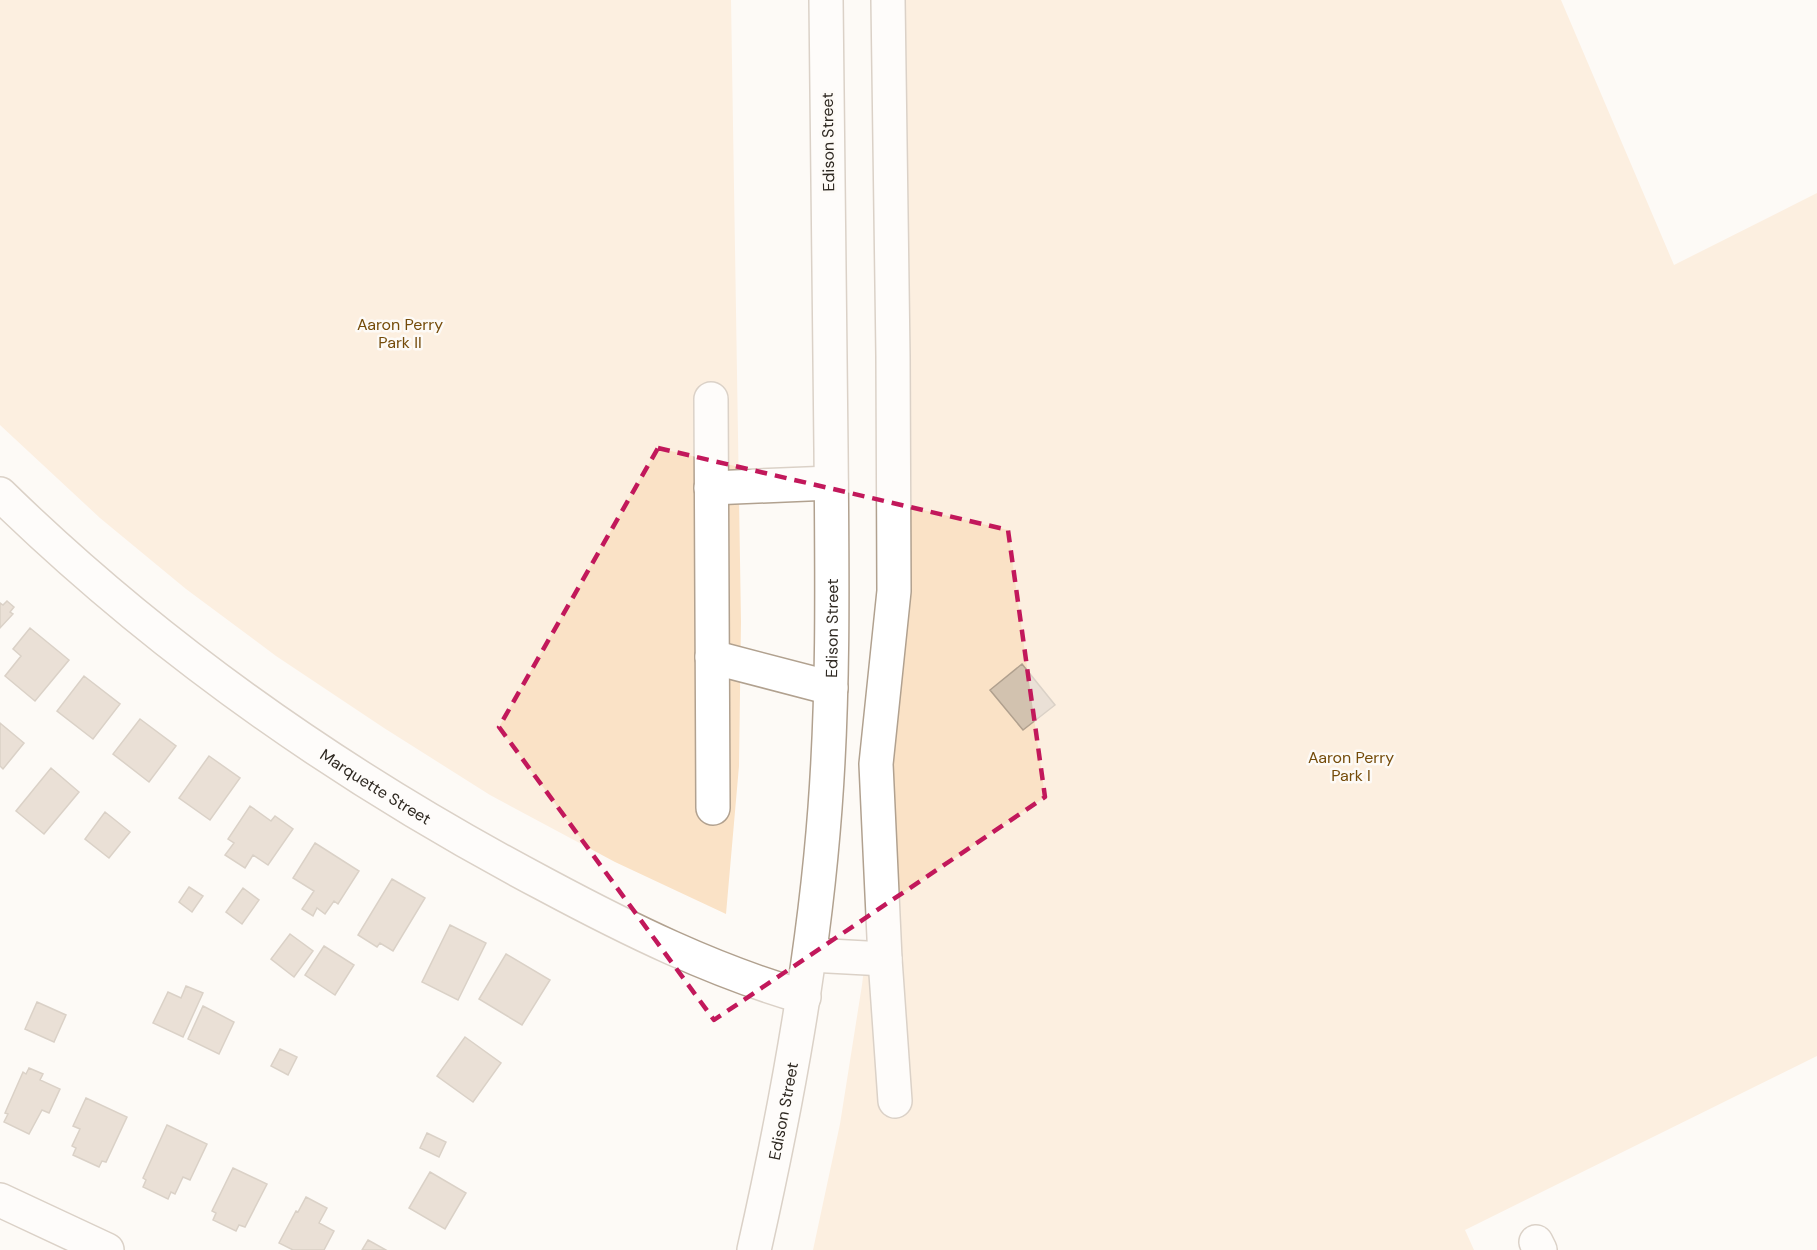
<svg xmlns="http://www.w3.org/2000/svg" width="1817" height="1250" font-family="'DM Sans',sans-serif">
<style>
.green{fill:#fae2c6}
.building{fill:#d2c2af;stroke:#b0a08e;stroke-width:1.5}
.lines{fill:none;stroke-linecap:round;stroke-linejoin:round}
.minor-casing{stroke:#b1a18f;stroke-width:36}
.minor{stroke:#fff;stroke-width:33}
.marked{fill:none;stroke:#c2185b;stroke-width:4.5;stroke-dasharray:12 8;stroke-linejoin:round}
.labels{text-anchor:middle;dominant-baseline:central;stroke-width:5;stroke-linejoin:round;paint-order:stroke}
.street-label{font-size:16px;fill:#2e2821;stroke:#fdfaf6}
.park-label{font-size:16px;fill:#744b09;stroke:#fdfaf6}
</style>
<rect width="100%" height="100%" fill="#fdfaf6"/>
<!-- green -->
<path class="green" d="M0,0h731l10,622 -2,144 -13,148 -111,-52 -125,-67 -106,-67 -108,-72 -90,-67 -86,-71 -100,-93z
M879,0h682l113,265 143,-72v863l-352,174 9,20h-661l27,-126 22,-139 18,-148z"/>
<!-- building -->
<path class="building" d="M7,601l7,6 -4,5 3,2 -13,14v-25l3,2z
M30,628l39,32 -34,41 -30,-25 16,-20 -8,-7z
M1022,664l33,41 -32,25 -33,-40z
M84,676l36,28 -27,35 -36,-28z
M140,719l36,27 -27,36 -36,-28z
M0,723l24,20 -21,26 -3,-3z
M209,756l31,22 -30,42 -31,-22z
M51,768l28,24 -35,42 -28,-23z
M250,806l21,15 4,-5 18,13 -25,36 -15,-10 -8,13 -20,-13 9,-12 -6,-4z
M105,812l25,20 -21,26 -24,-19z
M315,843l44,28 -21,33 -4,-3 -9,13 -8,-6 -4,8 -11,-7 12,-18 -21,-13z
M392,879l33,19 -32,53 -13,-8 -3,4 -19,-12z
M189,887l14,9 -11,16 -13,-10z
M243,888l16,12 -17,24 -16,-12z
M450,925l36,18 -28,57 -36,-18z
M290,934l23,17 -19,26 -23,-18z
M324,946l30,19 -19,30 -30,-20z
M506,954l44,26 -28,45 -43,-26z
M186,986l17,7 -20,44 -30,-14 15,-31 13,6z
M37,1002l29,13 -12,27 -29,-13z
M203,1006l31,16 -15,32 -31,-15z
M465,1037l36,26 -28,39 -36,-26z
M280,1049l17,8 -9,18 -17,-9z
M29,1068l14,6 -3,6 20,9 -11,24 -7,-3 -13,24 -25,-12 4,-8 -3,-1 18,-41 3,2z
M86,1098l41,19 -21,45 -4,-1 -3,6 -26,-12 3,-7 -4,-2 8,-17 -7,-3z
M167,1125l40,19 -17,36 -7,-3 -8,17 -4,-2 -3,7 -25,-12 3,-7 -3,-2z
M427,1133l19,9 -7,15 -19,-9z
M233,1168l34,16 -22,43 -6,-2 -3,6 -23,-11 3,-7 -4,-2z
M430,1172l36,21 -21,36 -36,-21z
M306,1197l21,11 -8,15 15,8 -10,19h-31l-14,-7 17,-32 2,1z
M368,1240l18,10h-24z"/>
<g class="lines">
<!-- minor casing -->
<g class="minor-casing">
<g id="minor">
<path d="M888,0l5,356 1,235 -18,173 9,195 10,142"/>
<path d="M711,399l2,409"/>
<path d="M711,488l120,-5"/>
<path id="s1" d="M0,494c160,156 347,286 544,390 84,45 169,87 260,113"/>
<path d="M712,657l119,31"/>
<path d="M810,955l75,4"/>
<path d="M0,1200l107,50"/>
<path d="M1536,1242l4,8"/>
<path id="s2" d="M754,1250c33,-146 60,-293 71,-442 9,-120 7,-240 6,-360 -2,-149 -3,-299 -5,-448"/>
</g>
</g>
<!-- minor -->
<use href="#minor" class="minor"/>
</g>
<!-- marked area -->
<path d="M0 0H1817V1250H0ZM658,448l350,82 37,267 -331,223 -215,-293z" fill="#fdfaf6" fill-opacity=".55" fill-rule="evenodd"/>
<path class="marked" d="M658,448l350,82 37,267 -331,223 -215,-293z"/>
<g class="labels">
<!-- street labels -->
<g class="street-label">
<text transform="translate(828 142) rotate(-91)">Edison Street</text>
<text stroke="none"><textPath href="#s2" startOffset="628">Edison Street</textPath></text>
<text stroke="none"><textPath href="#s1" startOffset="477">Marquette Street</textPath></text>
<text stroke="none"><textPath href="#s2" startOffset="142">Edison Street</textPath></text>
</g>
<!-- park labels -->
<g class="park-label">
<text x="400" y="324">Aaron Perry<tspan x="400" dy="18">Park II</tspan></text>
<text x="1351" y="757">Aaron Perry<tspan x="1351" dy="18">Park I</tspan></text>
</g>
</g>
</svg>
